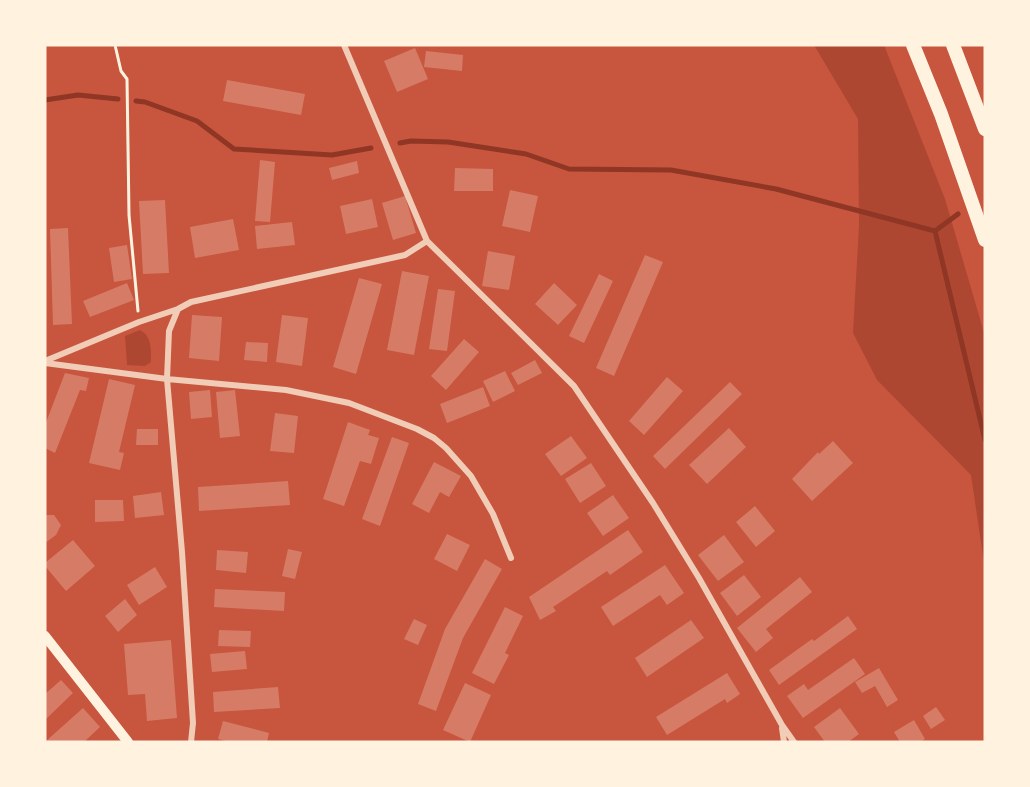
<svg xmlns="http://www.w3.org/2000/svg" width="1030" height="787" font-family="Manrope,sans-serif">
<style>
.green{fill:#ae4732}
.lines{fill:none;stroke-linecap:round;stroke-linejoin:round}
.stream{stroke:#8f3625;stroke-width:5}
.building{fill:#d67c66}
.path{stroke:#fff3e0;stroke-width:3}
.minor{stroke:#f1ccb7;stroke-width:6}
.secondary{stroke:#fff3e0;stroke-width:10}
.motorway{stroke:#fff3e0;stroke-width:14}
</style>
<rect width="100%" height="100%" fill="#c8553d"/>
<!-- green -->
<path class="green" d="M814,45h70l61,154 40,137v233l-14,-94 -94,-95 -24,-47 6,-108 -1,-106z
M140,330c12,6 11,20 11,32l-6,4 -18,-1 -2,-29z"/>
<g class="lines">
<!-- stream -->
<path class="stream" d="M45,100l33,-5 40,4
M136,101l9,1 52,19 37,28 98,6 39,-7
M400,143l11,-2 37,1 78,12 43,15 102,1 105,19 159,42 50,209
M935,231l23,-17"/>
</g>
<!-- building -->
<path class="building" d="M415,48l13,31 -31,13 -13,-31z
M426,51l37,4 -1,16 -38,-4z
M227,80l78,14 -4,21 -78,-14z
M260,160l15,2 -5,60 -15,-1z
M357,161l2,12 -27,7 -3,-12z
M455,168l38,1v22h-39z
M510,190l28,6 -8,36 -28,-6z
M405,196l11,37 -23,7 -11,-37z
M372,199l6,28 -32,7 -6,-28z
M165,200l4,73 -26,1 -4,-73z
M233,219l6,31 -44,8 -5,-31z
M292,222l3,23 -38,4 -2,-23z
M68,228l4,96 -19,1 -3,-96z
M127,245l5,34 -18,3 -5,-34z
M488,251l27,5 -6,34 -27,-4z
M645,255l18,7 -49,114 -18,-8z
M402,271l27,5 -15,79 -27,-5z
M599,274l14,7 -29,62 -15,-7z
M359,278l23,6 -26,90 -23,-7z
M127,283l7,17 -44,17 -7,-16z
M554,283l23,22 -19,20 -23,-21z
M438,289l17,2 -8,60 -18,-2z
M192,315l30,2 -3,44 -30,-3z
M282,315l26,3 -6,48 -26,-4z
M464,339l15,13 -33,38 -15,-14z
M246,342l22,1 -1,19 -23,-2z
M535,360l7,13 -24,12 -7,-12z
M505,371l10,20 -22,11 -10,-21z
M65,373l24,5 -3,13 -6,-1 -25,63 -10,-5v-23z
M667,377l16,14 -39,44 -15,-14z
M109,379l26,6 -16,67 5,1 -4,17 -31,-7z
M730,382l12,12 -77,75 -12,-13z
M483,387l7,19 -43,17 -7,-19z
M210,390l2,27 -21,2 -2,-27z
M235,390l5,46 -20,2 -4,-46z
M275,413l23,3 -4,37 -24,-2z
M348,422l22,8 -2,5 11,3 -8,26 -11,-3 -16,45 -21,-7z
M729,428l17,19 -39,37 -18,-19z
M137,429h21v16h-22z
M571,436l16,22 -26,18 -16,-22z
M392,437l17,6 -29,83 -18,-7z
M833,441l20,22 -41,38 -20,-22 26,-27 1,2z
M434,462l27,14 -12,21 -9,-5 -11,21 -17,-9z
M591,463l15,23 -26,17 -15,-24z
M288,481l2,24 -91,6 -1,-24z
M161,492l3,23 -29,3 -2,-22z
M613,495l16,23 -26,18 -16,-23z
M95,500h28l1,21 -29,1z
M755,506l20,25 -19,16 -20,-25z
M45,515h9l7,10 -5,10 -11,8z
M628,530l15,22 -33,23 -3,-4 -54,36 3,4 -16,9 -11,-23z
M447,534l23,11 -13,26 -23,-12z
M724,535l20,27 -26,19 -20,-26z
M73,540l22,26 -29,25 -21,-25v-3z
M288,549l14,3 -7,27 -13,-3z
M217,550l31,2 -2,21 -30,-3z
M485,559l17,10 -39,69 -27,73 -18,-7 27,-75z
M665,565l19,28 -17,12 -7,-10 -47,31 -12,-19z
M155,567l12,20 -28,18 -12,-20z
M744,575l17,22 -24,19 -17,-23z
M800,577l12,15 -46,37 7,9 -17,14 -19,-24z
M215,589l70,3 -1,19 -70,-4z
M125,599l12,16 -19,17 -13,-16z
M505,607l18,9 -18,37 4,2 -15,29 -22,-11z
M848,616l9,13 -78,56 -10,-15 43,-31 2,2z
M414,619l13,6 -9,20 -14,-6z
M691,620l13,18 -57,39 -12,-19z
M219,630l32,1 -1,16 -32,-1z
M171,640l6,78 -30,3 -2,-27 -17,1 -4,-51z
M245,651l2,18 -35,3 -2,-18z
M854,658l11,16 -62,44 -16,-22 17,-12 4,6z
M879,668l19,32 -11,7 -12,-21 -13,7 -7,-11z
M727,673l13,21 -13,9 -2,-4 -58,36 -11,-18z
M61,680l12,13 -28,27v-26z
M465,683l26,12 -21,47 -27,-12z
M278,687l2,21 -66,4 -1,-20z
M936,707l9,13 -14,9 -8,-13z
M83,708l17,19 -16,15h-39z
M840,708l19,26 -11,8h-23l-11,-15z
M914,720l11,19 -5,3h-20l-6,-10z
M223,721l46,12 -2,9h-37l-12,-3z"/>
<g class="lines">
<!-- path -->
<path class="path" d="M115,45l6,26 6,8 2,136 9,96"/>
<!-- minor -->
<path class="minor" d="M344,45l83,196 147,145 79,117 46,75 83,147 12,17
M178,309l-9,22 -2,48 15,173 11,171 -2,19
M45,361l94,-39 39,-13 13,-7 214,-47 22,-14
M45,363l122,16 119,11 63,13 68,26 17,9 12,10 25,28 22,38 18,44
M782,728l2,14"/>
<!-- secondary -->
<path class="secondary" d="M45,636l83,106"/>
<!-- motorway -->
<path class="motorway" d="M913,45l28,69 44,126
M953,45l32,84"/>
</g>
<!-- border -->
<rect width="1030" height="787" fill="none" stroke="#fff3e0" stroke-width="93"/>
</svg>
